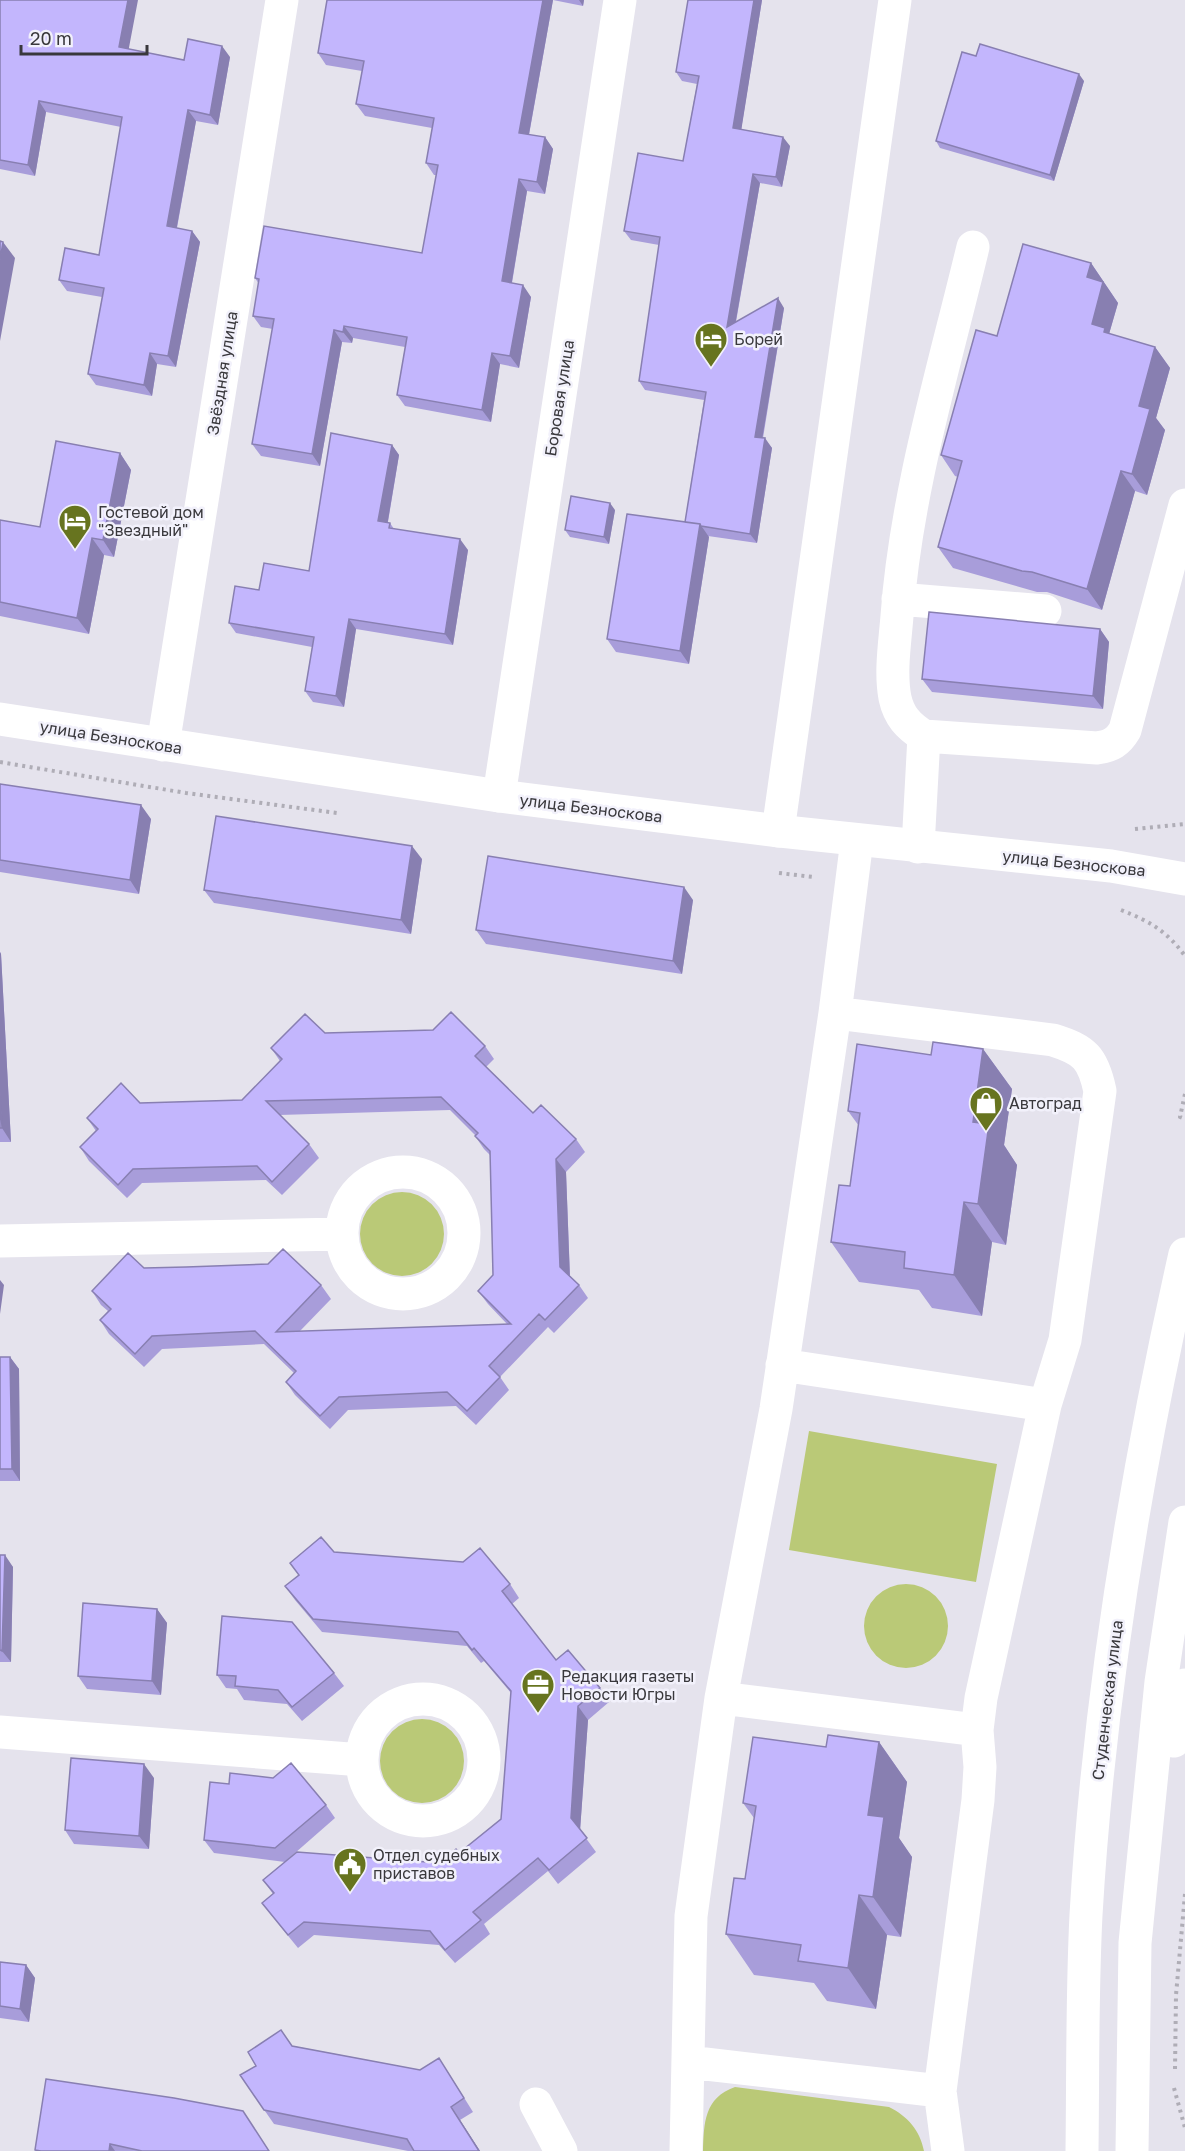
<svg xmlns="http://www.w3.org/2000/svg" width="1185" height="2151" font-family="'Golos Text',sans-serif">
<style>
.green{fill:#bac977}
.lines{fill:none;stroke-linecap:round;stroke-linejoin:round}
.path{stroke:#afadb6;stroke-width:4;stroke-dasharray:3 4.5;stroke-linecap:butt}
.minor{stroke:#fff;stroke-width:33}
.major{stroke:#fff;stroke-width:33}
.wall{fill:#a89dda}
.shaded-wall{fill:#887fb1}
.building{fill:#c3b6fd;stroke:#887fb1;stroke-width:1.5}
.labels{text-anchor:middle;dominant-baseline:central;stroke-width:5;stroke-linejoin:round;paint-order:stroke}
.poi-label{font-size:16px;fill:#39383c;stroke:#f2f1fb;text-anchor:start}
.street-label{font-size:16px;fill:#39383c;stroke:#f2f1fb}
</style>
<rect width="100%" height="100%" fill="#e5e3ed"/>
<!-- green -->
<path class="green" d="M360 1234a42 42 0 1 1 84 0a42 42 0 1 1-84 0Z
M809,1431l188,33 -21,118 -187,-32z
M864 1626a42 42 0 1 1 84 0a42 42 0 1 1-84 0Z
M380 1761a42 42 0 1 1 84 0a42 42 0 1 1-84 0Z
M735,2087l154,20c18,9 31,23 35,44h-221c1,-28 1,-53 32,-64z"/>
<g class="lines">
<!-- path -->
<path class="path" d="M0,762l186,31 151,20
M1135,829l50,-5
M779,873l34,4
M1121,910c28,11 46,21 64,46
M1185,1094l-5,23 5,2
M1175,2069l1,-74 9,-101
M1174,2088l11,40"/>
<!-- minor -->
<path class="minor" d="M898,599l147,12
M924,736l173,12c14,-2 21,-6 28,-18l60,-225
M163,745l119,-745
M499,796l121,-796
M778,831l117,-831
M918,847l6,-111c-16,-10 -25,-20 -29,-38 -5,-26 0,-56 2,-82 9,-124 47,-248 76,-369
M835,1013l218,27c32,10 40,18 47,51l-35,249 -20,65 -64,293 -4,32 3,37 -2,33 -38,291 8,60
M342 1233a61 61 0 1 1 122 0a61 61 0 1 1-122 0Z
M0,1241l342,-7
M782,1365l263,40
M721,1698l256,32
M362 1760a61 61 0 1 1 122 0a61 61 0 1 1-122 0Z
M0,1732l362,28
M688,2062l252,29
M536,2104l25,47
M686,2151l5,-235 30,-218 55,-289 59,-396 22,-173"/>
<!-- major -->
<path class="major" d="M0,719l499,77 279,35 333,35 74,13
M1174,1741l11,-56
M1082,2151c1,-79 0,-158 4,-236 13,-223 50,-444 99,-661
M1132,2151l3,-208 26,-261 24,-160"/>
</g>
<!-- wall -->
<path class="wall" d="M0,0l129,49 55,11 46,-3 -12,68 -22,-4 -19,107 15,3 8,11 -24,125 -19,-3 -5,32 -56,-11 -8,-11 14,-77 -35,-6 -8,-11 40,-25 22,-128 -75,-15 -11,64 -35,-7z
M553,0l-24,135 16,2 8,12 -8,45 -18,-3 -15,92 19,14 -12,71 -19,-4 -9,58 -86,-16 -8,-11 8,-48 -52,-9 -1,5 -10,-1 -22,124 -59,-10 -9,-12 21,-115 -12,-2 -8,-11 6,-32 -4,-6 167,-25 14,-78h-2l-8,-12 6,-35 -67,-12 -9,-12 6,-33 -36,-6 -8,-12z
M553,0h31l-1,6z
M688,0h74l-21,130 49,16 -8,41 -22,-4 -24,139 48,-14 -21,130 9,10 -15,95 -49,-7 1,1 -20,127 -73,-12 -9,-13 78,-117 19,-122 -59,-10 -6,-9 20,-136 -28,-5 -7,-9 59,-70 14,-77 -15,-3 -6,-9z
M976,56l108,25 -30,100 -114,-33 -4,-7z
M1091,263l27,40 -9,31 46,13 15,21 -14,50 9,12 -18,65 -12,-4 -33,119 -55,-18h-10l-84,-24 -15,-21 20,-70 -3,-1 -14,-21z
M392,445l7,10 -11,67 2,1 4,6 74,21 -15,95 -97,-16 -12,78 -31,-5 -8,-11 7,-44 -76,-14 -7,-10 30,-33 50,-19z
M120,453l11,17 -17,87 -10,-2 -15,79 -89,-18v-96l40,7z
M615,510l-6,34 -39,-7 -5,-7z
M1100,629l9,13 -6,67 -171,-17 -10,-13z
M0,784l151,35 -12,75 -139,-22z
M422,859l-11,75 -197,-31 -10,-13z
M693,900l-11,74 -196,-30 -10,-14z
M0,952l1,2 10,188h-11z
M325,1033l160,13 9,13 -8,8 47,46 43,26 9,13 -19,20 4,104 9,9 9,13 -34,35 -6,-6 -48,50 9,13 -33,35 -20,-19 -108,4 -18,19 -35,-34 -9,-13 8,-9 -30,-29 -102,5 -18,18 -35,-33 -9,-14 8,-9 -7,-6 -9,-14 52,-23 177,17 10,14 -31,32 207,-7 -19,-20 -10,-13 15,-16 -3,-120 -6,-6 -9,-13v-1l-25,-25 -171,5 30,29 10,14 -37,37 -16,-15 -124,3 -15,15 -38,-37 -9,-14 16,-16 -9,-13 53,-15 102,-3 38,-39 -9,-13z
M983,1049l29,40 -8,56 13,20 -11,80 -14,-3 -10,74 -50,-8 -13,-18 -60,-8 -28,-40 19,-56 9,-60 -11,-15 83,-56z
M0,1357h10l9,12 1,112h-20z
M334,1552l176,32 9,14 -7,6 44,56 44,28 9,14 -21,18 -8,110 16,22 -38,32 -10,-13 -64,53 6,10 -35,29 -16,-18 -125,-10 -16,13 -26,-32 -10,-13 11,-9 -10,-14 22,-18 -71,-9 -10,-13 25,-56 44,-6 53,27 9,13 -48,42 153,3 19,-10 42,-34 10,-126 -27,-32 -3,2 -14,-17 -145,-14 -27,-32 -10,-14 14,-11 -9,-12z
M0,1555l13,12 -2,95h-11z
M157,1609l10,14 -6,72 -74,-6 -9,-13z
M334,1673l10,13 -42,35 -15,-17 -43,-4 -7,-11 -11,-1 -9,-13z
M879,1742l28,40 -8,56 13,19 -11,80 -14,-2 -11,74 -49,-8 -13,-18 -60,-8 -28,-41 19,-55 9,-61 -11,-15 83,-56z
M154,1778l-5,71 -75,-5 -9,-14z
M0,1962l26,3 9,13 -6,44 -29,-4z
M293,2046l127,24 28,2 25,40 -13,8 20,31h-72l-134,-27 -34,-49z
M46,2079l224,72h-235v-1z"/>
<!-- shaded-wall -->
<path class="shaded-wall" d="M128,0h10l-11,58 -8,-11z
M543,0h10l-26,145 -8,-12z
M579,0h5l-1,6z
M754,0h8l-22,138 -7,-10z
M222,46l8,11 -12,68 -8,-10z
M1079,74l5,7 -30,100 -4,-6z
M39,101l7,11 -11,64 -7,-11z
M188,110l8,11 -21,116 -8,-11z
M545,137l8,12 -8,45 -8,-12z
M783,137l7,9 -8,41 -6,-10z
M753,174l7,9 -27,154 -6,-10z
M519,179l8,12 -17,102 -8,-12z
M192,231l8,11 -24,125 -8,-11z
M3,242l12,16 -15,83v-81z
M1091,263l27,40 -9,31 11,15 -28,-25 -5,-47z
M523,285l8,12 -12,71 -9,-12z
M778,298l6,10 -23,138 -6,-9z
M344,326l9,12 -1,5 -9,-11z
M334,330l8,12 -22,124 -8,-12z
M1155,347l15,21 -14,50 9,12 -18,65 -15,-21 7,-68z
M150,353l7,11 -5,32 -8,-11z
M492,353l8,11 -9,58 -9,-12z
M765,438l7,10 -15,95 -7,-9z
M392,445l7,10 -13,77 -8,-11z
M120,453l11,17 -17,87 -11,-17z
M1121,471l14,20 -33,119 -15,-21z
M610,503l5,7 -6,34 -5,-7z
M700,524l9,13 -20,127 -9,-13z
M92,538l12,17 -15,79 -12,-16z
M460,539l8,11 -15,95 -8,-11z
M349,619l7,10 -12,78 -8,-11z
M1100,629l9,13 -6,67 -10,-13z
M141,805l10,14 -12,75 -9,-14z
M412,846l10,13 -11,75 -10,-14z
M684,887l9,13 -11,74 -9,-13z
M0,952l1,2 10,188 -9,-14 -2,-36z
M983,1049l29,40 -8,56 13,20 -11,80 -28,-41 -5,-82z
M556,1159l10,13 4,108 -10,-13z
M964,1202l28,40 -10,74 -28,-41z
M0,1280l4,5 -4,29z
M10,1357l9,12 1,112 -8,-12z
M5,1555l8,12 -2,95 -9,-11z
M157,1609l10,14 -6,72 -9,-14z
M578,1706l10,14 -8,111 -9,-13z
M879,1742l28,40 -8,56 13,19 -11,80 -28,-40 -5,-82z
M144,1764l10,14 -5,71 -10,-13z
M859,1895l28,40 -11,74 -28,-41z
M26,1965l9,13 -6,44 -9,-13z
M451,2107l9,13 20,31h-1z
M110,2144l5,7h-6z"/>
<!-- building -->
<path class="building" d="M0,0h128l-9,47 65,13 4,-21 34,7 -12,69 -22,-5 -21,116 25,5 -24,125 -18,-3 -6,32 -56,-11 16,-86 -45,-8 6,-32 34,7 23,-138 -83,-16 -11,64 -28,-5z
M327,0h216l-24,133 26,4 -8,45 -18,-3 -17,102 21,4 -13,71 -18,-3 -10,57 -85,-15 10,-58 -63,-11 -1,6 -9,-2 -22,124 -60,-10 22,-125 -21,-3 6,-37 -4,-1 9,-52 158,27 16,-88 -12,-2 8,-45 -78,-14 8,-43 -46,-8z
M688,0h66l-21,128 50,9 -7,40 -23,-3 -26,153 51,-29 -23,139 10,1 -15,96 -49,-8 -1,-2 -15,-2 21,-130 -67,-11 21,-144 -36,-6 14,-78 45,8 16,-85 -23,-4z
M980,44l99,30 -29,101 -114,-34 26,-89 14,4z
M0,241l3,1 -3,18z
M1023,244l68,19 -4,14 16,5 -11,42 13,4 -1,4 51,15 -16,59 11,3 -18,65 -11,-3 -34,118 -55,-17 -10,-1 -84,-24 24,-86 -21,-6 35,-125 21,6z
M331,433l61,12 -14,76 12,2 -1,5 71,11 -15,95 -96,-15 -13,77 -31,-5 9,-54 -85,-14 6,-37 24,4 5,-27 45,8z
M56,441l64,12 -17,87 -11,-2 -15,80 -77,-16v-82l40,7z
M571,496l39,7 -6,34 -39,-7z
M627,514l73,10 -20,127 -73,-12z
M929,612l171,17 -7,67 -171,-17z
M0,784l141,21 -11,75 -130,-20z
M216,816l196,30 -11,74 -197,-30z
M488,856l196,31 -11,74 -197,-31z
M451,1012l34,34 -10,10 58,57 8,-8 35,34 -20,20 4,108 19,18 -34,35 -6,-6 -50,52 11,11 -33,34 -20,-19 -108,5 -19,19 -34,-34 10,-11 -41,-40 -103,5 -17,18 -35,-34 11,-11 -19,-18 36,-38 16,15 42,-1 82,-3 15,-15 38,36 -45,47 235,-8 -33,-33 15,-16 -3,-124 -15,-15 3,-3 -37,-36 -175,4 43,43 -37,38 -15,-16 -124,3 -15,16 -38,-38 18,-18 -11,-11 34,-35 19,20 102,-3 40,-41 -11,-11 34,-34 20,19 108,-3z
M933,1042l50,7 -10,73 16,2 -11,80 -14,-2 -10,73 -50,-7 1,-16 -74,-10 8,-57 11,1 10,-73 -12,-2 9,-67 74,11z
M0,1092l2,36h-2z
M0,1357h10l2,112h-12z
M321,1537l13,15 129,10 17,-14 30,36 -8,7 54,69 12,-10 32,38 -22,18 -7,112 16,20 -38,32 -11,-12 -65,54 8,8 -36,30 -15,-19 -126,-9 -16,13 -26,-32 12,-10 -11,-13 34,-28 143,11 16,-14 3,4 42,-34 10,-128 -37,-43 -2,2 -14,-18 -145,-13 -28,-33 14,-11 -9,-12z
M0,1555h5l-3,96 -2,-1z
M83,1603l74,6 -5,72 -74,-5z
M222,1616l70,6 42,51 -42,34 -14,-17 -43,-4 1,-10 -19,-1z
M828,1735l51,7 -11,73 16,2 -11,80 -14,-2 -11,73 -50,-7 3,-16 -75,-11 8,-56 11,1 11,-73 -13,-3 10,-66 73,10z
M71,1758l73,6 -5,72 -74,-6z
M291,1763l35,42 -51,43 -71,-8 6,-58 19,2 1,-11 43,5z
M0,1962l26,3 -6,44 -20,-3z
M281,2030l11,16 128,24 19,-12 25,40 -13,9 28,44h-65l-7,-12 -143,-29 -24,-35 16,-9 -8,-14z
M46,2079l128,19 69,13 26,40h-127l-32,-7 -1,7h-68l-6,-1z"/>
<!-- icons -->
<defs>
<g id="hotel-pin" transform="scale(1.725)"><path d="M0 17L-7.5 6A9.5 9.5 0 1 1 7.5 6Z" fill="#67741f" stroke="#f2f1fb"/><path d="M-6-4.5h1.5V1H6V5H4.5V3h-9V5H-6ZM-4 0a1.8 1.8 0 1 1 3.6 0ZM.5 0V-2.5h3Q6-2.5 6 0Z" fill="#fff"/></g>
<g id="shop-pin" transform="scale(1.725)"><path d="M0 17L-7.5 6A9.5 9.5 0 1 1 7.5 6Z" fill="#67741f" stroke="#f2f1fb"/><path d="M-5-2.5h2.3a2.7 3.5 0 0 1 5.4 0H5L5.5 6h-11ZM-1.5-2.5h3a1.5 2.3 0 0 0-3 0Z" fill="#fff"/></g>
<g id="office-pin" transform="scale(1.725)"><path d="M0 17L-7.5 6A9.5 9.5 0 1 1 7.5 6Z" fill="#67741f" stroke="#f2f1fb"/><path d="M-6-3h4V-5.5h4V-3h4V5H-6ZM-1-4.5V-3h2v-1.5ZM-6 0V1H6V0Z" fill="#fff"/></g>
<g id="civic-pin" transform="scale(1.725)"><path d="M0 17L-7.5 6A9.5 9.5 0 1 1 7.5 6Z" fill="#67741f" stroke="#f2f1fb"/><path d="M-.6-6.5H3V-4.5H.6V-3L4-1V1h2V6H-6V1h2V-1L-.6-3ZM-1.2 2.5V6h2.4V2.5Z" fill="#fff"/></g>
</defs>
<g fill-rule="evenodd">
<use href="#hotel-pin" x="711" y="339"/>
<use href="#hotel-pin" x="75" y="521"/>
<use href="#shop-pin" x="986" y="1103"/>
<use href="#office-pin" x="538" y="1685"/>
<use href="#civic-pin" x="350" y="1864"/>
</g>
<g class="labels">
<!-- poi labels -->
<g class="poi-label">
<text x="734" y="339">Борей</text>
<text x="98" y="512">Гостевой дом<tspan x="98" dy="18">"Звездный"</tspan></text>
<text x="1009" y="1103">Автоград</text>
<text x="561" y="1676">Редакция газеты<tspan x="561" dy="18">Новости Югры</tspan></text>
<text x="373" y="1855">Отдел судебных<tspan x="373" dy="18">приставов</tspan></text>
</g>
<!-- street labels -->
<g class="street-label">
<text transform="translate(222 373) rotate(-81)">Звёздная улица</text>
<text transform="translate(559 398) rotate(-81)">Боровая улица</text>
<text transform="translate(111 737) rotate(9)">улица Безноскова</text>
<text transform="translate(591 808) rotate(7)">улица Безноскова</text>
<text transform="translate(1074 863) rotate(6)">улица Безноскова</text>
<text transform="translate(1107 1700) rotate(-83)">Студенческая улица</text>
</g>
</g>
<!-- scale -->
<path d="M21 45v9h126v-9" fill="none" stroke="#39383c" stroke-width="3"/>
<text x="30" y="45" font-size="18" fill="#39383c" stroke="#f2f1fb" stroke-width="4.5" paint-order="stroke">20 m</text>
</svg>
